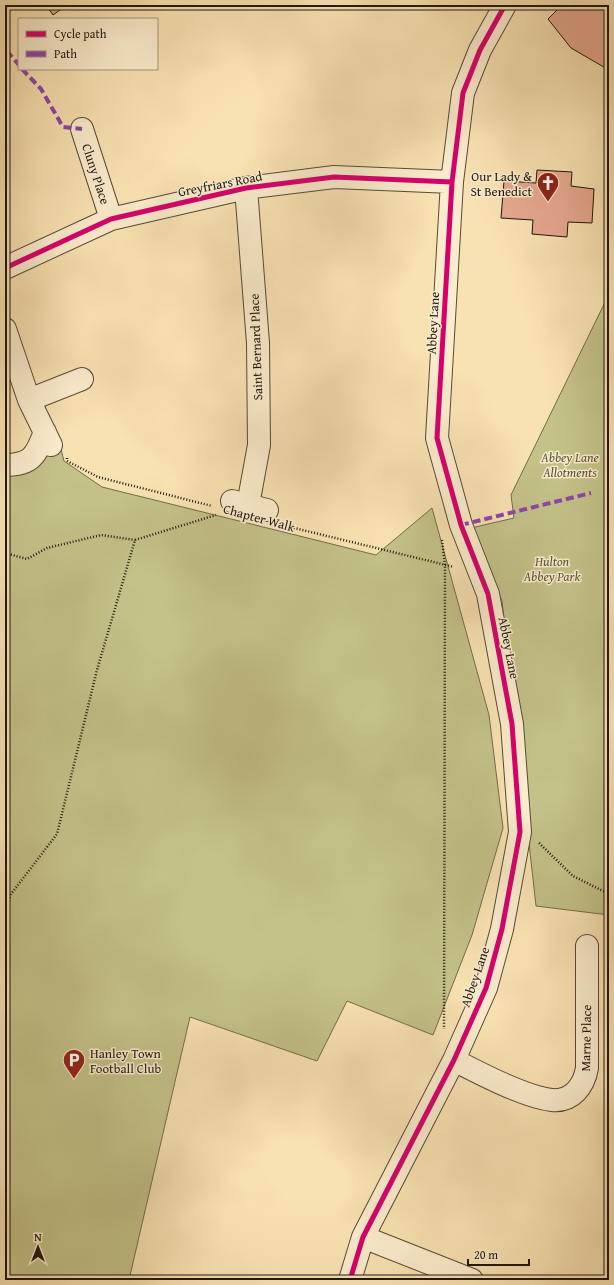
<svg xmlns="http://www.w3.org/2000/svg" width="614" height="1285" font-family="'Gentium Book Plus',serif">
<style>
.green{fill:#c3c288;stroke:#716c4c}
.building{fill:#e6a990;stroke:#1f170f}
.lines{fill:none;stroke-linecap:round;stroke-linejoin:round}
.minor-casing{stroke:#564a38;stroke-width:24}
.path{stroke:#1f170f;stroke-width:2.5;stroke-dasharray:1 2;stroke-linecap:butt}
.minor{stroke:#fbeccd;stroke-width:22}
.quiet{stroke:#8e44ad;stroke-width:4;stroke-dasharray:8 4;stroke-linecap:butt}
.cycleway-casing{stroke:#fbeccd;stroke-width:8}
.cycleway{stroke:#d6006c;stroke-width:5}
.labels{text-anchor:middle;dominant-baseline:central;stroke-width:3;stroke-linejoin:round;paint-order:stroke}
.street-label{font-size:13px;fill:#1f170f;stroke:#fbeccd}
.poi-label{font-size:13px;fill:#1f170f;stroke:#fbeccd;text-anchor:end}
.park-label{font-size:13px;font-style:italic;fill:#585339;stroke:#fbeccd}
</style>
<rect width="100%" height="100%" fill="#f9e2b2"/>
<filter id="stains"><feTurbulence type="fractalNoise" baseFrequency=".005" numOctaves="4"/><feColorMatrix values="0 0 0 0 .2 0 0 0 0 .09 0 0 0 0 .02 0 0 0 .5 -.17"/></filter>
<radialGradient id="worn" r=".72"><stop offset=".6" stop-color="#630" stop-opacity="0"/><stop offset="1" stop-color="#630" stop-opacity=".3"/></radialGradient>
<!-- green -->
<path class="green" d="M609,294v621l-73,-9 -34,-305 -31,-73 43,-10 -3,-23z
M61,449l3,12 38,26 274,68 56,-47 57,207 14,113 -31,107 -39,100 -86,-34 -30,60 -127,-44 -61,263h-124v-804c21,-1 29,-9 42,-25z"/>
<!-- building -->
<path class="building" d="M46,5h21l-14,10z
M562,5h47v65l-38,-22 -23,-29z
M537,170l35,2 -1,14 23,3 -2,34 -24,-1 -1,15 -35,-3 1,-14 -32,-2 3,-37 32,2z"/>
<g class="lines">
<!-- minor casing -->
<g class="minor-casing">
<path id="minor" d="M82,129l29,90
M246,188l12,155 1,102 -11,60
M5,268l106,-49 135,-31 88,-11 118,5
M5,329l24,71 22,45
M29,400l53,-21
M5,465c27,0 31,-10 40,-33
M232,501l35,9
M454,1060c25,13 71,37 98,40 20,2 32,-14 35,-32v-122
M363,1237l109,43
M350,1280l13,-43 91,-177 32,-72 16,-59 18,-97 -8,-108 -24,-130 -27,-69 -24,-87 15,-256 11,-89 17,-43 25,-45"/>
</g>
<!-- path -->
<path class="path" d="M67,458v3l31,16 114,29
M282,525l172,42
M442,540l3,25 -1,464
M5,553l22,6 20,-11 54,-13 34,5
M539,843l34,33 36,18
M5,912l6,-18 46,-60 40,-164 38,-130 81,-25"/>
<!-- minor -->
<use href="#minor" class="minor"/>
<!-- quiet -->
<path class="quiet" d="M5,39l2,12 12,14
M22,69l19,20 22,38 19,2
M461,525l130,-32"/>
<!-- cycleway casing -->
<g class="cycleway-casing">
<path id="cycleway" d="M5,268l106,-49 135,-31 88,-11 118,5
M350,1280l13,-43 91,-177 32,-72 16,-59 18,-97 -8,-108 -24,-130 -27,-69 -24,-87 15,-256 11,-89 17,-43 25,-45"/>
</g>
<!-- cycleway -->
<use href="#cycleway" class="cycleway"/>
</g>
<!-- icons -->
<defs>
<g id="church-pin" transform="scale(1.15)"><path d="M0 17L-7.5 6A9.5 9.5 0 1 1 7.5 6Z" fill="#8f2418" stroke="#fbeccd"/><path d="M-1.2-6h2.4v3.5h3.3v2.4h-3.3V6h-2.4V-.1h-3.3v-2.4h3.3Z" fill="#fff"/></g>
<g id="parking-pin" transform="scale(1.15)"><path d="M0 17L-7.5 6A9.5 9.5 0 1 1 7.5 6Z" fill="#8f2418" stroke="#fbeccd"/><path d="M-3.5-5.5H1a3.5 3.5 0 0 1 0 7H-1V5.5H-3.5ZM-1-3.4V-.6H.8a1.4 1.4 0 0 0 0-2.8Z" fill="#fff"/></g>
</defs>
<g fill-rule="evenodd">
<use href="#church-pin" x="548" y="183"/>
<use href="#parking-pin" x="74" y="1060"/>
</g>
<g class="labels">
<!-- street labels -->
<g class="street-label">
<text transform="translate(96 174) rotate(72)">Cluny Place</text>
<text transform="translate(220 184) rotate(-11)">Greyfriars Road</text>
<text transform="translate(433 323) rotate(-87)">Abbey Lane</text>
<text transform="translate(256 347) rotate(-92)">Saint Bernard Place</text>
<text transform="translate(259 518) rotate(15)">Chapter Walk</text>
<text transform="translate(509 648) rotate(79)">Abbey Lane</text>
<text transform="translate(475 977) rotate(-71)">Abbey Lane</text>
<text transform="translate(586 1038) rotate(-89)">Marne Place</text>
</g>
<!-- poi labels -->
<g class="poi-label">
<text x="532" y="176">Our Lady &amp;<tspan x="532" dy="15">St Benedict</tspan></text>
<text x="90" y="1053" text-anchor="start">Hanley Town<tspan x="90" dy="15">Football Club</tspan></text>
</g>
<!-- park labels -->
<g class="park-label">
<text x="570" y="457">Abbey Lane<tspan x="570" dy="15">Allotments</tspan></text>
<text x="552" y="561">Hulton<tspan x="552" dy="15">Abbey Park</tspan></text>
</g>
</g>
<!-- margin -->
<rect width="614" height="1285" fill="none" stroke="#f9e2b2" stroke-width="20"/>
<rect x="6" y="6" width="602" height="1273" fill="none" stroke="#1f170f" stroke-width="2"/>
<rect x="10" y="10" width="594" height="1265" fill="none" stroke="#1f170f"/>
<!-- legend -->
<rect x="18" y="18" width="140" height="52" fill="#fbeccd" stroke="#a39781"/>
<rect x="26" y="31" width="20" height="6" fill="#d6006c" stroke="#a39781"/>
<text x="54" y="38" font-size="12" fill="#1f170f">Cycle path</text>
<rect x="26" y="51" width="20" height="6" fill="#8e44ad" stroke="#a39781"/>
<text x="54" y="58" font-size="12" fill="#1f170f">Path</text>
<!-- north arrow -->
<g transform="translate(38 1247)" stroke="#fbeccd" stroke-width="3" paint-order="stroke">
<path d="M0-3L7 15L0 10L-7 15Z" fill="#1f170f"/>
<text y="-6" font-size="11" font-weight="bold" text-anchor="middle" fill="#1f170f">N</text>
</g>
<!-- scale -->
<path d="M468 1259v6h61v-6" fill="none" stroke="#1f170f" stroke-width="2"/>
<text x="474" y="1259" font-size="12" fill="#1f170f" stroke="#fbeccd" stroke-width="3" paint-order="stroke">20 m</text>
<rect width="100%" height="100%" filter="url(#stains)"/>
<rect width="100%" height="100%" fill="url(#worn)"/>
</svg>
